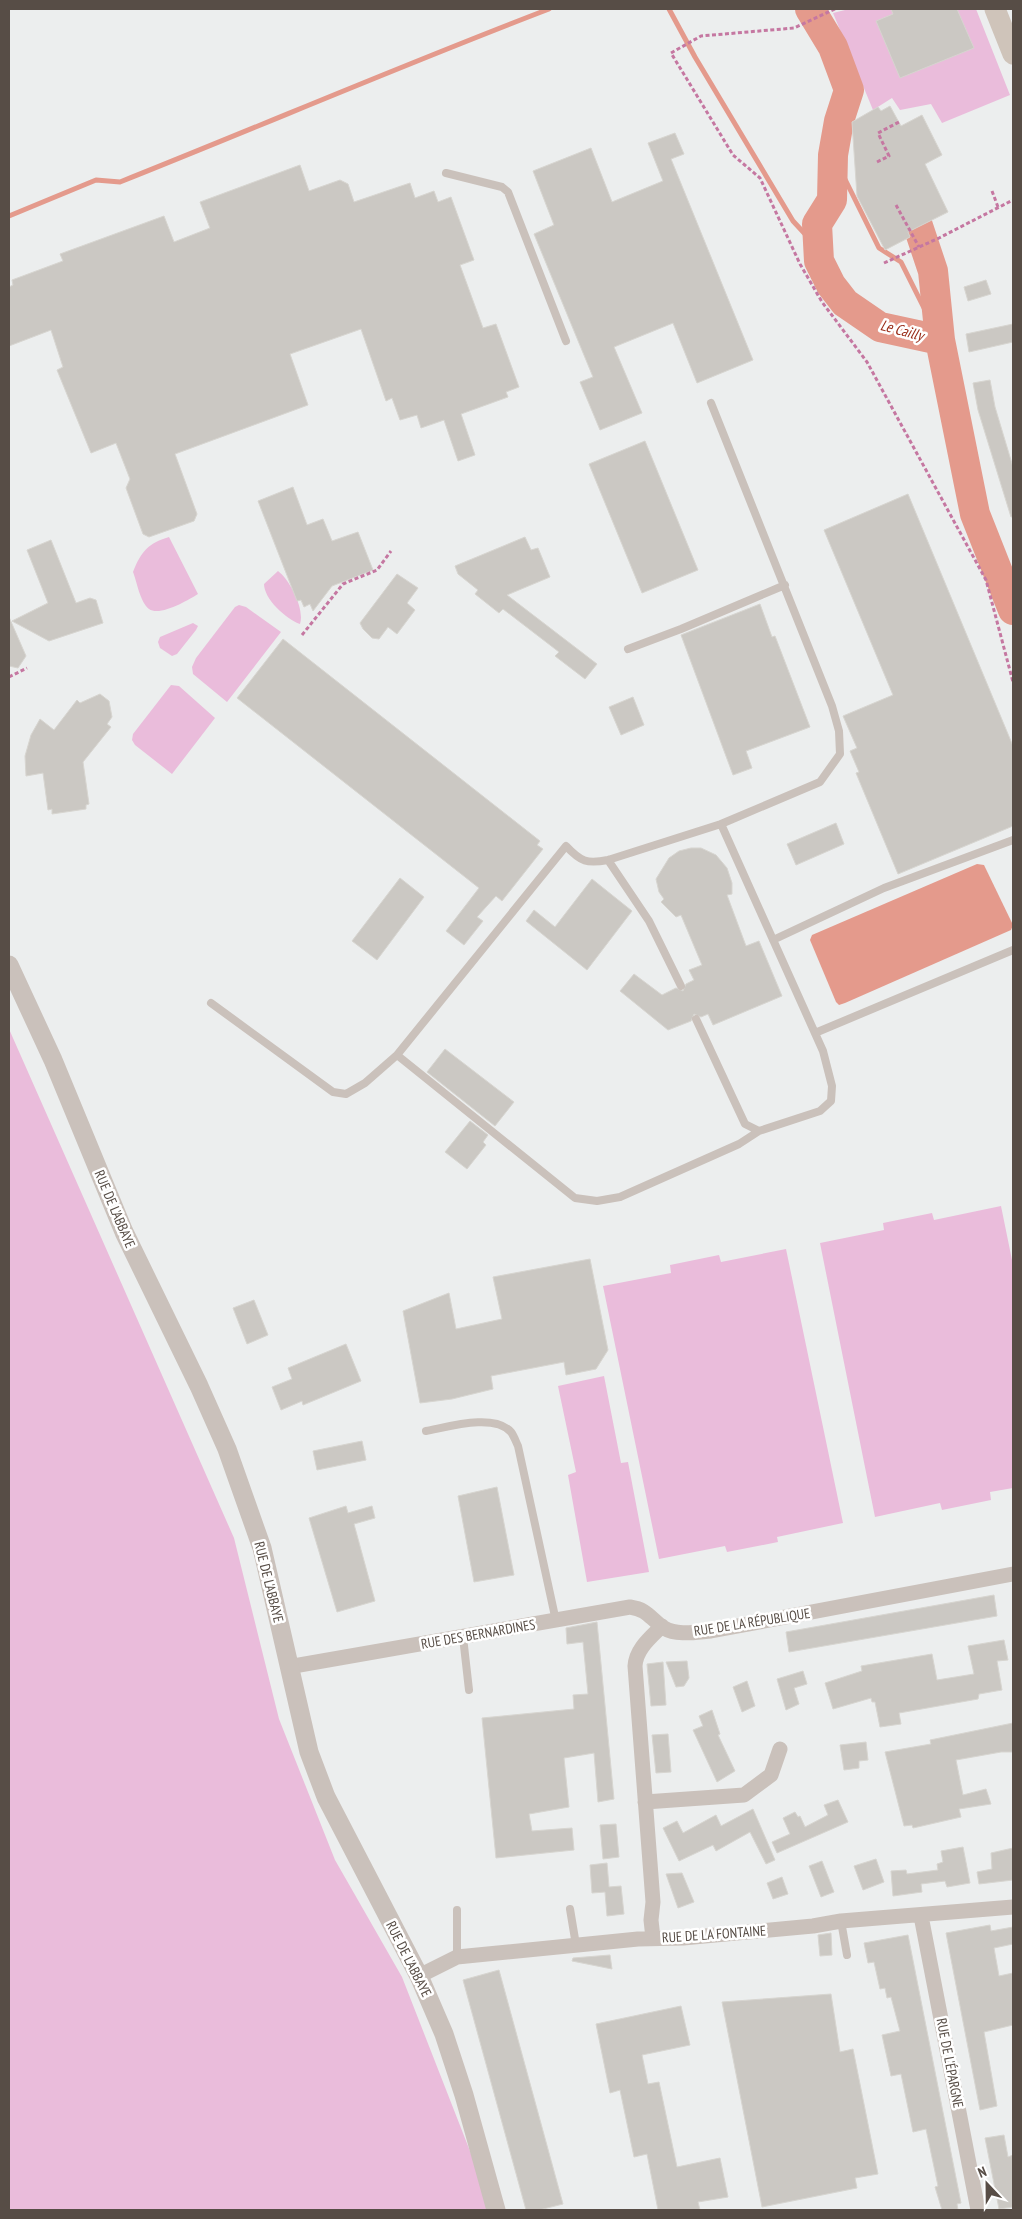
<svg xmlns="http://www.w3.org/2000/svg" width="1022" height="2219" font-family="'PT Sans Narrow',sans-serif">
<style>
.green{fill:#eabcdb}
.water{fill:#e49a8c}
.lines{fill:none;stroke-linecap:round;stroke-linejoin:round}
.stream{stroke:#e49a8c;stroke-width:5}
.river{stroke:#e49a8c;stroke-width:30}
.building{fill:#cbc8c3;stroke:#d7d5d0}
.path{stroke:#c577a1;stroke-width:3;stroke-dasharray:4 2.5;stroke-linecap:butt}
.service{stroke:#cac1bb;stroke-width:8}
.minor{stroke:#cac1bb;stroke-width:15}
.tertiary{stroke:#cac1bb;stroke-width:19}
.secondary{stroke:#cfc4ba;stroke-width:21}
.labels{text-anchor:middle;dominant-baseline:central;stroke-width:5;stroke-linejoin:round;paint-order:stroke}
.street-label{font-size:14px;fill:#574d46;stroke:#fff}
.water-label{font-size:15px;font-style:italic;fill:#992b17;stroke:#fff}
</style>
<rect width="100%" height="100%" fill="#eceeee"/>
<!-- green -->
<path class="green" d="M849,9h127l34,86 -68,28 -11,-19 -31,6 -8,-12 -19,12 -40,-97z
M169,537l29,57c-10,6 -38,23 -49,15 -9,-7 -12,-27 -16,-37 8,-20 15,-29 36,-35z
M278,571c12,9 27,38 22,53 -14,-5 -36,-25 -36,-40z
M239,605l7,2 35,25 -54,70 -34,-28 -1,-7 4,-9 39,-51z
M193,623l5,3 -2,4 -19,24 -5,2 -12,-8 -2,-6 2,-5z
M171,685l8,1 36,32 -43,56 -37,-29 -3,-5 1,-6z
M9,1029l225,509 45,181 56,141 67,117 91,233h-484z
M1001,1206l12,59v223l-23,4 1,8 -49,10 -2,-7 -65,14 -55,-274 64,-13 -1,-7 49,-10 2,7z
M786,1249l57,274 -66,14 1,5 -51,10 -2,-6 -66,13 -56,-273 68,-13 -1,-8 49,-10 2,7z
M604,1376l17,87 7,-1 21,110 -62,10 -19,-107 8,-3 -18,-86z"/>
<!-- water -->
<path class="water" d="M977,864l7,1 29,60 -2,5 -166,73 -6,2 -3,-3 -26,-62 2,-5z"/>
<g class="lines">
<!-- stream -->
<path class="stream" d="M669,9l26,48 98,164 25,27
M833,155l46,93 22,14 39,78
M9,216l87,-36 24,2c143,-57 285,-118 429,-173"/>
<!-- river -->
<path class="river" d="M810,9l23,38 16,43 -10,31 -6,34 -1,45 -15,24 2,37 12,24 14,18 35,24 60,13 35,174 38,96
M901,190l14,27 18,54 7,69"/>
</g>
<!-- building -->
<path class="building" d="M891,9h66l17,39 -74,30 -24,-57 17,-7z
M890,106l11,20 21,-11 20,40 -17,9 23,48 -40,20 2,5 -25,13 -28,-54 -5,-74 26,-15 3,4z
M675,133l9,21 -13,5 82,201 -56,23 -24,-60 -59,24 28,66 -42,17 -20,-48 13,-5 -59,-143 20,-9 -21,-54 58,-23 21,54 51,-21 -15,-38z
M300,165l9,26 31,-11 8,4 6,18 56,-19 5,15 19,-7 4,11 13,-5 23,63 -14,5 23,63 13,-4 23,63 -13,5 2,5 -47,17 14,41 -17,6 -14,-41 -23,8 -4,-13 -17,5 -8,-22 -6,3 -25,-72 -71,25 18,51 -133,49 22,60 -3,7 -45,16 -6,-3 -17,-46 4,-9 -14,-36 -25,10 -34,-83 6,-3 -12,-37 -42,16v-59l4,-2 -1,-5 51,-19 -3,-7 104,-38 10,26 36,-14 -10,-26z
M986,280l5,14 -23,7 -4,-14z
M1013,324v18l-44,10 -3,-18z
M990,380l5,27 18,60v50h-2l-33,-107 -5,-27z
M645,441l53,129 -56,23 -53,-129z
M293,487l14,38 16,-6 9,22 26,-9 15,38 -41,16 -19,25 -3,-7 -6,3 -3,-7 -4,1 -39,-100z
M908,494l105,252v80l-115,48 -42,-101 3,-1 -9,-21 7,-3 -14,-32 50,-21 -69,-165z
M525,537l6,13 7,-2 12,29 -43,18 90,69 -12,15 -30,-23 4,-4 -56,-43 -4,4 -24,-19 3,-4 -20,-16 -3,-8z
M51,540l25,63 14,-5 6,2 7,23 -54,18 -37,-20 36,-18 -21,-53z
M397,574l21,14 -11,15 8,7 -18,24 -9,-7 -9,12 -7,-1 -9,-9 -3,-6z
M760,604l12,33 3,-1 35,91 -64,24 6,17 -19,7 -52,-140z
M9,617l17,39 -8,12 -9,-2z
M283,639l257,202 -3,4 6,4 -41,52 -6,-5 -19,21 6,4 -19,24 -18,-14 33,-43 -242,-190z
M100,694l9,7 3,16 -5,7 4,3 -28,35 6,42 -3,1v4l-34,5v-5l-4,1 -5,-37 -17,3 -1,-20 6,-21 9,-16 14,11 23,-30 3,3z
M633,697l11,28 -23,10 -12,-28z
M836,823l8,21 -48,21 -9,-21z
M691,848h10l15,7 11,13 5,15v11l-5,1 19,51 13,-5 23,55 -69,29 -5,-11 -7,3 -7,-3 -3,7 -23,9 -48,-39 14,-17 28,21 14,-7 7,3 3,-7 8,-4 -5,-10 13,-5 -21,-50 -5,2 -15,-15 3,-3 -5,-7 -3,-13 13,-21 10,-7z
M400,878l24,19 -47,63 -25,-19z
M592,879l40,32 -45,59 -61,-49 8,-11 21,17z
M445,1049l69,53 -19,24 -68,-54z
M470,1121l18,14 -5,7 3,3 -19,24 -22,-17z
M590,1259l18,91 -12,19 -30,6 -2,-13 -73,14 2,13 -41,10 -32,4 -17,-92 46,-18 7,36 46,-10 -9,-42z
M254,1300l14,35 -21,9 -14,-36z
M346,1344l15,37 -58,24 -1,-4 -21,9 -9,-23 20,-8 -4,-11z
M362,1441l4,19 -49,10 -4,-19z
M497,1487l17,88 -40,7 -16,-86z
M346,1506l2,7 24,-7 3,12 -21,6 21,77 -38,11 -28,-94z
M994,1595l3,21 -208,36 -3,-20z
M597,1622l17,177 -16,3 -4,-49 -30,5 5,49 -40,7 3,17 40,-3 2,22 -78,8 -14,-140 92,-9 -1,-14 15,-1 -5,-52 -16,2 -1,-16z
M1004,1640l4,20 -11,1 5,29 -23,4 -1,5 -79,14 2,11 -21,3 -5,-25h-3l-1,-4 -38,11 -8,-26 37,-12 -1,-5 71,-12 5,26 37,-6 -6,-28z
M687,1661l2,17 -5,8 -8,1 -10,-25z
M663,1662l3,43 -15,1 -4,-42z
M803,1671l4,13 -13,4 5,16 -13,6 -9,-31z
M747,1681l8,25 -13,6 -9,-25z
M712,1710l8,24 -2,1 17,36 -18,11 -24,-52 10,-4 -4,-10z
M1013,1723v29h-12l-45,8 7,35 23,-6 5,15 -32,5 2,8 -48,11 -1,-3 -8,1 -19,-74 46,-8 -1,-4z
M668,1734l3,38 -15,1 -4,-38z
M866,1742l2,18 -9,1v7l-15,2 -4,-25z
M838,1800l10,22 -71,31 -5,-11 18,-8 -7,-16 12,-6 3,5 2,-1 5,11 23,-12 -4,-10z
M753,1809l22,51 -9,4 -16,-32 -34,19 -3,-6 -34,16 -16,-33 14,-7 6,12 33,-18 5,11z
M616,1824l3,33 -16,2 -3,-34z
M963,1847l7,36 -23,4 -2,-6 -24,3 1,8 -29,4 -2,-25 15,-1 1,4 31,-4 -1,-6 6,-2 -2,-11z
M1013,1848v32l-34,4 -2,-12 15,-3 -1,-16z
M876,1859l8,23 -21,8 -9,-24z
M822,1861l12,31 -13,5 -12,-31z
M607,1863l2,24 12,-1 3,28 -17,2 -2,-24 -13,1 -2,-28z
M682,1873l12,29 -16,6 -12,-34z
M782,1877l6,17 -15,5 -6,-16z
M990,1925l1,6 22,-4v17l-19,4 5,28 14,-3v52l-29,7 13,74 -17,4 -34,-177z
M831,1933l1,22 -12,1 -2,-21z
M908,1935l53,268 -4,1 1,6h-16l-7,-23 3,-1 -12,-57 -13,3 -12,-58 -10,2 -9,-41 18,-4 -9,-34 -4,1 -2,-10 -5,1 -6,-27 -6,1 -4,-20z
M610,1955l2,14 -40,-8 1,-3z
M499,1970l64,234 -24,6h-13l-63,-230z
M831,1994l9,58 13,-3 25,125 -23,4 2,10 -95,19 -40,-205z
M681,2006l9,39 -48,10 6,29 11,-2 18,85 43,-9 8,39 -30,5 2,8h-42l-11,-56 -13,3 -14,-67 -10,3 -14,-69z
M1004,2135l4,22 5,-2v52l-14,2 -14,-71z"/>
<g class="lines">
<!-- path -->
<path class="path" d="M835,9l-41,19 -93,8 -30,17 62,102 27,23 40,86 22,38 45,60 119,218 27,102
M877,162l12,-6 -11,-23 23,-12
M992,191l6,16
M896,205l23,42
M884,263l55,-25 74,-38
M302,635l41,-51 34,-14 14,-19
M9,677l18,-9"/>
<!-- service -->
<path class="service" d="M446,173l56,14 6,5 58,149
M628,649l53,-20 104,-44
M608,860l41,61 32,65
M773,940l111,-52 129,-48
M211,1003l122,89 13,2 19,-11 32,-28 169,-209c15,16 21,18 42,14l113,-36 99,-42 20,-28 -1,-23 -7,-25 -121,-303
M696,1019l49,105 14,7 61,-20 11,-10 1,-15 -9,-35 -102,-227
M815,1033l198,-83
M397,1055l178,143 22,3 23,-4 119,-53 20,-13
M426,1431c22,-4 68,-18 85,1 3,4 5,10 7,14l38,175
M463,1637l6,53
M570,1909l6,36
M457,1910v47
M841,1921l6,34"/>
<!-- minor -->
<path class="minor" d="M288,1667l342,-60c19,3 19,11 34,21 13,8 33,4 47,3l302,-57
M645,1802l99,-7 27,-20 9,-26
M921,1916l57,294
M653,1938l-2,-18 2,-18 -18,-236c1,-17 15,-28 27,-40
M419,1976l38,-19 181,-18 45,-1 130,-12 28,-5 172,-14"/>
<!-- tertiary -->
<path class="tertiary" d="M9,965l44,95 71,172 75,154 28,63 35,99 47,204 17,45 93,179 25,58 20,61 32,115"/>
<!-- secondary -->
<path class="secondary" d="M995,9l18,45"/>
</g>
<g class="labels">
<!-- street labels -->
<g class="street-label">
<text transform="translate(115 1209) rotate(67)">RUE DE L'ABBAYE</text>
<text transform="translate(269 1582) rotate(76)">RUE DE L'ABBAYE</text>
<text transform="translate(752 1622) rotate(-9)">RUE DE LA RÉPUBLIQUE</text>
<text transform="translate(478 1634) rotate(-10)">RUE DES BERNARDINES</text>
<text transform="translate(714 1934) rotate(-4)">RUE DE LA FONTAINE</text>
<text transform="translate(409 1959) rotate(63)">RUE DE L'ABBAYE</text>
<text transform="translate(950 2063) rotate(79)">RUE DE L'ÉPARGNE</text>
</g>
<!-- water labels -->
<g class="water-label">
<text transform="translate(902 330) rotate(15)">Le Cailly</text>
</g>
</g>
<!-- border -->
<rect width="1022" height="2219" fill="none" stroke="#574d46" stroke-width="20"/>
<!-- north arrow -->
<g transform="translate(987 2184) rotate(338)" stroke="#ffffff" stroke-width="4" paint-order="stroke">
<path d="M0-4L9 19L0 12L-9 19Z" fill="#574d46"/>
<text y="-8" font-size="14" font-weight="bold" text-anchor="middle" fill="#574d46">N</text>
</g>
</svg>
